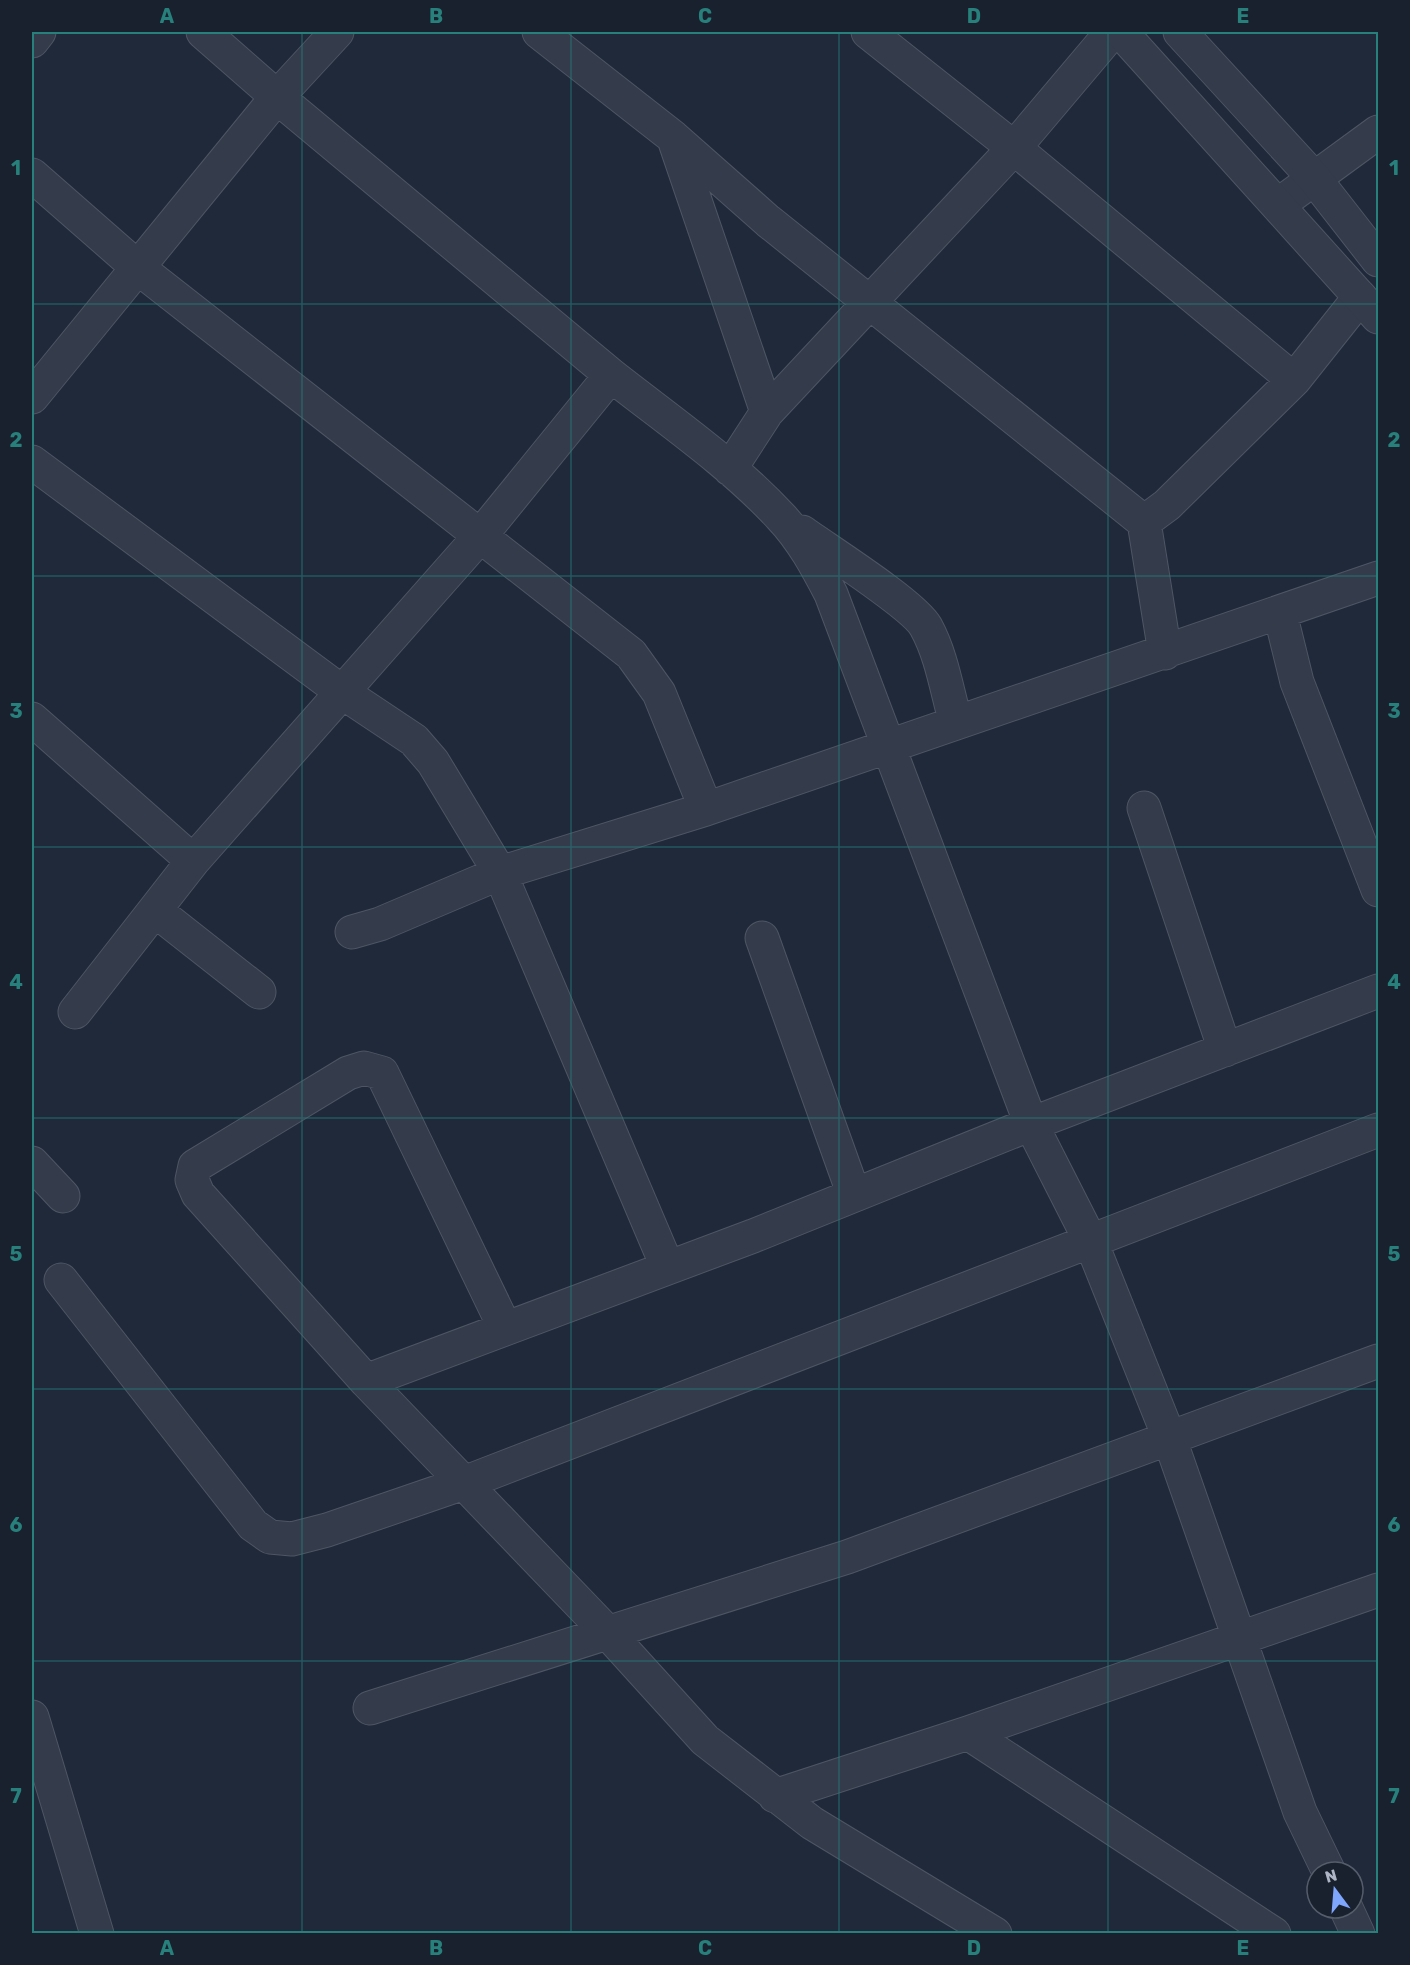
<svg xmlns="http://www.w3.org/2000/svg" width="1410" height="1965" font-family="Rubik,sans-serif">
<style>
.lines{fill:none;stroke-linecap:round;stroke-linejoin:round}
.minor-casing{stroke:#4e5664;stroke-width:35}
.tertiary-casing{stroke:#4e5664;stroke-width:35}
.minor{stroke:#343b4a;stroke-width:33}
.tertiary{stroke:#343b4a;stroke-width:33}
.grid{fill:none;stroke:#27807b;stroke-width:1.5;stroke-opacity:0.55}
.neatline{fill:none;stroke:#27807b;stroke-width:2}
.grid-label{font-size:20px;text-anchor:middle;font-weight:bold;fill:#27807b}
</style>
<rect width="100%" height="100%" fill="#20293a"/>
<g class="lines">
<!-- minor casing -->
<g class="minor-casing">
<path id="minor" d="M539,32l134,105 95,84 376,301 23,-17 127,-125 66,-83
M868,32l146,116 280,232
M32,41l7,-9
M674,139l93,273
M32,175l105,92 494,387 28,39 47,116
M1278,205l100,-73
M611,375c57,45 120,88 170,142 21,22 36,50 50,77l200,530 60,118 78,195 131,375 29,60
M32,397l245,-300 60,-65
M32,462l310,230 72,48 19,22 67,111 167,393
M730,469l37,-57 247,-264 98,-116
M1144,522l21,131
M802,532c25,18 112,73 124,95 16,29 21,65 30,96
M1280,613l17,69 81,208
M32,719l161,142 -118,151
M1144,808l81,242
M193,861l288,-326 130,-160 -334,-278 -74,-65
M156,911l103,81
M352,932l28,-8 120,-51 206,-64 672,-231
M762,938l92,257
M32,1163l31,33
M61,1280l192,245 17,12 22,2 35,-9 137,-47 914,-353
M505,1328l-123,-255 -18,-5 -16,5 -153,93 -3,14 6,14 168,187 241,251 98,108 107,83 183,111
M366,1381l387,-145 278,-112 347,-133
M370,1708l477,-151 531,-196
M32,1717l65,217
M968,1733l306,201
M775,1796l193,-63 410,-143
M1346,1908l12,26"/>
</g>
<!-- tertiary casing -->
<g class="tertiary-casing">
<path id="tertiary" d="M1121,32l257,285
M1180,32l134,146 64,82"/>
</g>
<!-- minor -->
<use href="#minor" class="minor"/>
<!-- tertiary -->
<use href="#tertiary" class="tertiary"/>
</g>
<!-- grid -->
<path class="grid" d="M302,32v1902M571,32v1902M839,32v1902M1108,32v1902M32,304h1346M32,576h1346M32,847h1346M32,1118h1346M32,1389h1346M32,1661h1346"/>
<!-- border -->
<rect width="1410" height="1965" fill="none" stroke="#19212e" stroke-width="66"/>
<!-- north arrow -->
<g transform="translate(1335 1890) rotate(344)"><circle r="28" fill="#19212e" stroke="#555d6b" stroke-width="1.5"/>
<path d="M0-4.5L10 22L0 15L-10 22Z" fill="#7ea6fc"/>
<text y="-9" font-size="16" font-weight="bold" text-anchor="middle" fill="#aeb6c6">N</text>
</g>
<rect x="33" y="33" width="1344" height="1899" class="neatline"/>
<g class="grid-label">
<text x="167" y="23">A</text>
<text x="436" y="23">B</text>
<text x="705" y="23">C</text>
<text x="974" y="23">D</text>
<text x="1243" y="23">E</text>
<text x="16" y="175">1</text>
<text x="1394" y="175">1</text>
<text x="16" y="447">2</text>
<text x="1394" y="447">2</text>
<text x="16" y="718">3</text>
<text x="1394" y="718">3</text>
<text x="16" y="989">4</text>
<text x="1394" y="989">4</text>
<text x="16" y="1261">5</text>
<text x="1394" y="1261">5</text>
<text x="16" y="1532">6</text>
<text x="1394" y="1532">6</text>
<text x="16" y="1803">7</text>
<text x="1394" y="1803">7</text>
<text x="167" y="1955">A</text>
<text x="436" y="1955">B</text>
<text x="705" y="1955">C</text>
<text x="974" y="1955">D</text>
<text x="1243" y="1955">E</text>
</g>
</svg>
